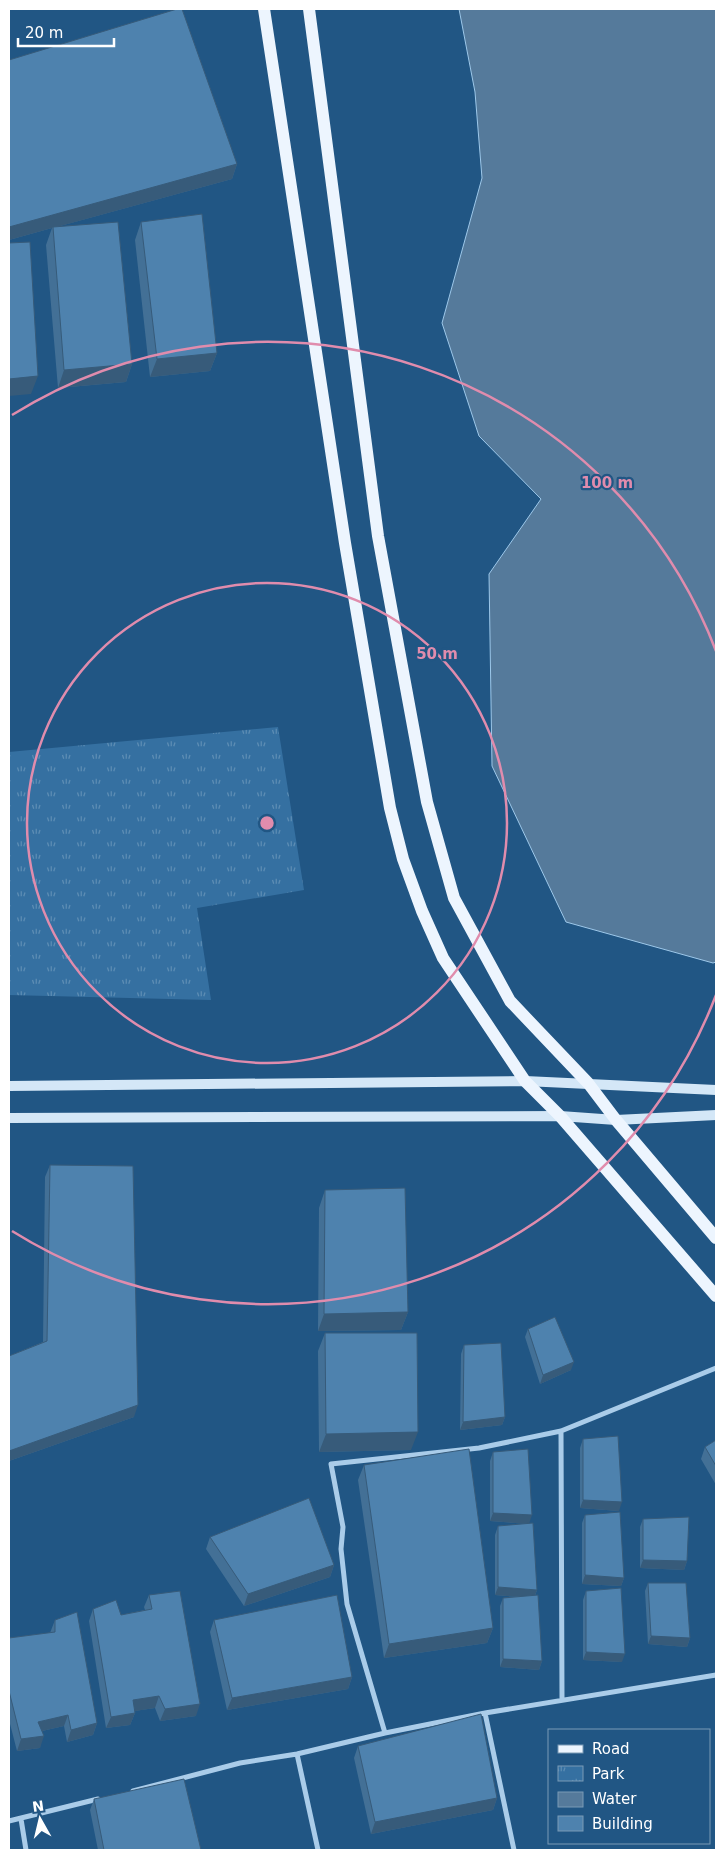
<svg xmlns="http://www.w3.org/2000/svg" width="725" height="1859" font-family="'DejaVu Sans',sans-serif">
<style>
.park{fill:url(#park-tufts)}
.water{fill:#557a9b;stroke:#9dc8ea}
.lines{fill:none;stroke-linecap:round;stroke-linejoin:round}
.minor{stroke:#aacce9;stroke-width:5}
.secondary{stroke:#d4e7f7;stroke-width:10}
.primary{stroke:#edf5fe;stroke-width:12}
.wall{fill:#437096}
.shaded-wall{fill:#375b7a}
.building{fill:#4e82ae;stroke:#375b7a}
.ring{fill:none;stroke:#e08cad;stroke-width:2.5}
.centre{fill:#e08cad;stroke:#215684;stroke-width:2.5}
.ring-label{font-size:15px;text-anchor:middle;font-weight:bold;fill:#e08cad;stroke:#215684;stroke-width:4.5;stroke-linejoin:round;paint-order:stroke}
</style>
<defs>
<pattern id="park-tufts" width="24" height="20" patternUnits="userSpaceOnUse" patternTransform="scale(1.25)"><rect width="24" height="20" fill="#3570a1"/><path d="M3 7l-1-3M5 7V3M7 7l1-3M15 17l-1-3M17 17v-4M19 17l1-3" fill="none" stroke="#5d8db4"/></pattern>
</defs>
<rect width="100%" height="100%" fill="#215684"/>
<!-- park -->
<path class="park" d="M278,727l26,163 -107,18 14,92 -202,-5v-243z"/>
<!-- water -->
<path class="water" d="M459,9h257v953l-3,1 -147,-41 -74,-156 -3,-192 52,-75 -62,-63 -37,-113 40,-145 -7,-86z"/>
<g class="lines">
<!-- minor -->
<path class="minor" d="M561,1431l1,268
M485,1713l29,137
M385,1733l-38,-129 -6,-55 2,-22 -12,-63 148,-16 82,-17 155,-63
M297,1754l21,96
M133,1791l107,-28 57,-9 88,-21 100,-20 231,-38
M21,1819l5,31
M9,1821l89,-22"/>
<!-- secondary -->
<path class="secondary" d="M9,1086l516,-5 191,9
M9,1118l551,-2 56,4 100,-5"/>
<!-- primary -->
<path class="primary" d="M264,9l81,534 45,265 13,51 19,52 21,47 82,123 35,35 156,180
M309,9l69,527 49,266 27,96 56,103 78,82 28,37 100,118"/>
</g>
<!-- wall -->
<path class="wall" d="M9,60l228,104 -5,15 -172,47 72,138 -6,18 -68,6 -12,-143 6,-17 -43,12z
M141,222l76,131 -7,18 -60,6 -15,-137z
M50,1165l84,252 -125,44v-105l34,-14 2,-165z
M325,1190l83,122 -7,18 -83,1 1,-123z
M528,1329l43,41 -31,14 -15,-47z
M325,1333l86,117 -92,2 -1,-101z
M464,1345l41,72 -3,8 -42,5 1,-76z
M583,1439l36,72 -39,-3v-60z
M716,1440v45l-15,-26 4,-12z
M493,1452l36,72 8,66 -2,6 7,65 -3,9 -39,-3v-61l3,-8 15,-1 -23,-2v-60l3,-9 30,-2 -38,-3v-60z
M364,1465l129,163 -6,15 -103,15 -26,-178z
M585,1515l39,63 -3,8 -39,-2v-61z
M643,1519l44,42 -3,9 -44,-2v-41z
M210,1537l124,28 -4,12 -86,29 -38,-57z
M648,1583l42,55 -3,9 -39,-3 -3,-53z
M586,1591l36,71 -39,-2v-60z
M149,1595l47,121 -36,5 -5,-13 -21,3 1,2 -5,12 -24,3 -17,-107 4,-12 28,6 24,-5 -1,-3z
M55,1620l42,103 -4,12 -26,7 -3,-16 -22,5 -2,17 -23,3 -8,-31v-82l41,-5z
M214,1620l138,57 -4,12 -121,21 -17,-78z
M358,1746l139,52 -4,12 -122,24 -17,-76z
M94,1799l107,51h-103l-8,-40z"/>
<!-- shaded-wall -->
<path class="shaded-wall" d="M237,164l-5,15 -179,49v-1l-1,1 -43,12v-13z
M217,353l-7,18 -60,6 7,-18z
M132,364l-6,18 -68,6 6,-18z
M38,376l-7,18 -22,2v-17z
M408,1312l-7,18 -83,1 6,-17z
M574,1362l-3,8 -31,14 3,-9z
M138,1405l-4,12 -125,44v-10z
M505,1417l-3,8 -42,5 3,-8z
M418,1432l-7,18 -92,2 7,-18z
M583,1500l39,2 -3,9 -39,-3z
M493,1513l39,2 -3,9 -39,-3z
M643,1560l44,1 -3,9 -44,-2z
M334,1565l-4,12 -86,29 4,-12z
M585,1575l39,3 -3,8 -39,-2z
M498,1587l39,3 -3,8 -39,-3z
M493,1628l-6,15 -103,15 5,-14z
M651,1636l39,2 -3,9 -39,-3z
M586,1652l39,2 -3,8 -39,-2z
M503,1659l39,2 -3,9 -39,-3z
M352,1677l-4,12 -121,21 5,-12z
M159,1696l-4,12 -26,4 4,-12z
M200,1704l-4,12 -36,5 5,-12z
M135,1713l-5,12 -24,3 5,-11z
M68,1715l-4,11 -31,7 5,-11z
M97,1723l-4,12 -26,7 4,-12z
M44,1736l-4,12 -23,3 4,-12z
M497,1798l-4,12 -122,24 4,-12z"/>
<!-- building -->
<path class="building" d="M177,9h5l55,155 -228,63v-167z
M202,214l15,139 -60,6 -16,-137z
M118,222l14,142 -68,6 -11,-143z
M30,242l8,134 -29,3v-136z
M50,1165l83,1 5,239 -129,46v-95l38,-15z
M405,1188l3,124 -84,2 1,-124z
M555,1317l19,45 -31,13 -15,-46z
M325,1333h92l1,99 -92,2z
M501,1343l4,74 -42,5 1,-77z
M618,1436l4,66 -39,-2v-61z
M716,1440v26l-11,-19z
M469,1449l24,179 -104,16 -25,-179z
M528,1449l4,66 -39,-2v-61z
M309,1498l25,67 -86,29 -38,-57z
M620,1512l4,66 -39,-3v-60z
M689,1517l-2,44 -44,-1v-41z
M533,1523l4,67 -39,-3v-61z
M648,1583h38l4,55 -39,-2z
M621,1588l4,66 -39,-2v-61z
M180,1591l20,113 -35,5 -6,-13 -26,4 2,13 -24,4 -18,-108 23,-9 5,15 31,-6 -3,-14z
M337,1595l15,82 -120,21 -18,-78z
M538,1595l4,66 -39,-2v-61z
M77,1612l20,111 -26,7 -3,-15 -30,7 6,14 -23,3 -12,-48v-53l46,-6v-12z
M481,1714l16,84 -122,24 -17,-76z
M184,1779l17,71h-97l-10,-51z"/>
<!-- distance rings -->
<g class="ring">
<circle cx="267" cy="823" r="240"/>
<path d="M716 995A481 481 0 0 1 12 1231M12 415A481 481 0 0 1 716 651"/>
</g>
<circle cx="267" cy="823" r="8" class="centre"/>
<g class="ring-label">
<text x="607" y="488">100 m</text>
<text x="437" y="659">50 m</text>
</g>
<!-- border -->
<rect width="725" height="1859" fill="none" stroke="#ffffff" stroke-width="20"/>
<!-- legend -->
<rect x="548" y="1729" width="162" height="115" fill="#215684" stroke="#7a9ab5"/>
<rect x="558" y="1745" width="25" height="8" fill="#edf5fe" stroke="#7a9ab5"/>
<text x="592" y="1754" font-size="15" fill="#ffffff">Road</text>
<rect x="558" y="1766" width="25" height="15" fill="url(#park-tufts)" stroke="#7a9ab5"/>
<text x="592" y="1779" font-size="15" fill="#ffffff">Park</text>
<rect x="558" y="1792" width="25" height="15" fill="#557a9b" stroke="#7a9ab5"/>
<text x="592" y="1804" font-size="15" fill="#ffffff">Water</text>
<rect x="558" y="1816" width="25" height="15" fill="#4e82ae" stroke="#7a9ab5"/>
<text x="592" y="1829" font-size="15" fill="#ffffff">Building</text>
<!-- north arrow -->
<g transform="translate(40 1819) rotate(352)" stroke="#215684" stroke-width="4" paint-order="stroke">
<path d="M0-4L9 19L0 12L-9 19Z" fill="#ffffff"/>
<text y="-8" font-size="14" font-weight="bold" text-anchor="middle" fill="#ffffff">N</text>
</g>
<!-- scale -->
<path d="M18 38v8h96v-8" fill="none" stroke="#ffffff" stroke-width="2.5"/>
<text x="25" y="38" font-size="15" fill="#ffffff" stroke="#215684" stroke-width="4" paint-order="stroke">20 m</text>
</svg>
